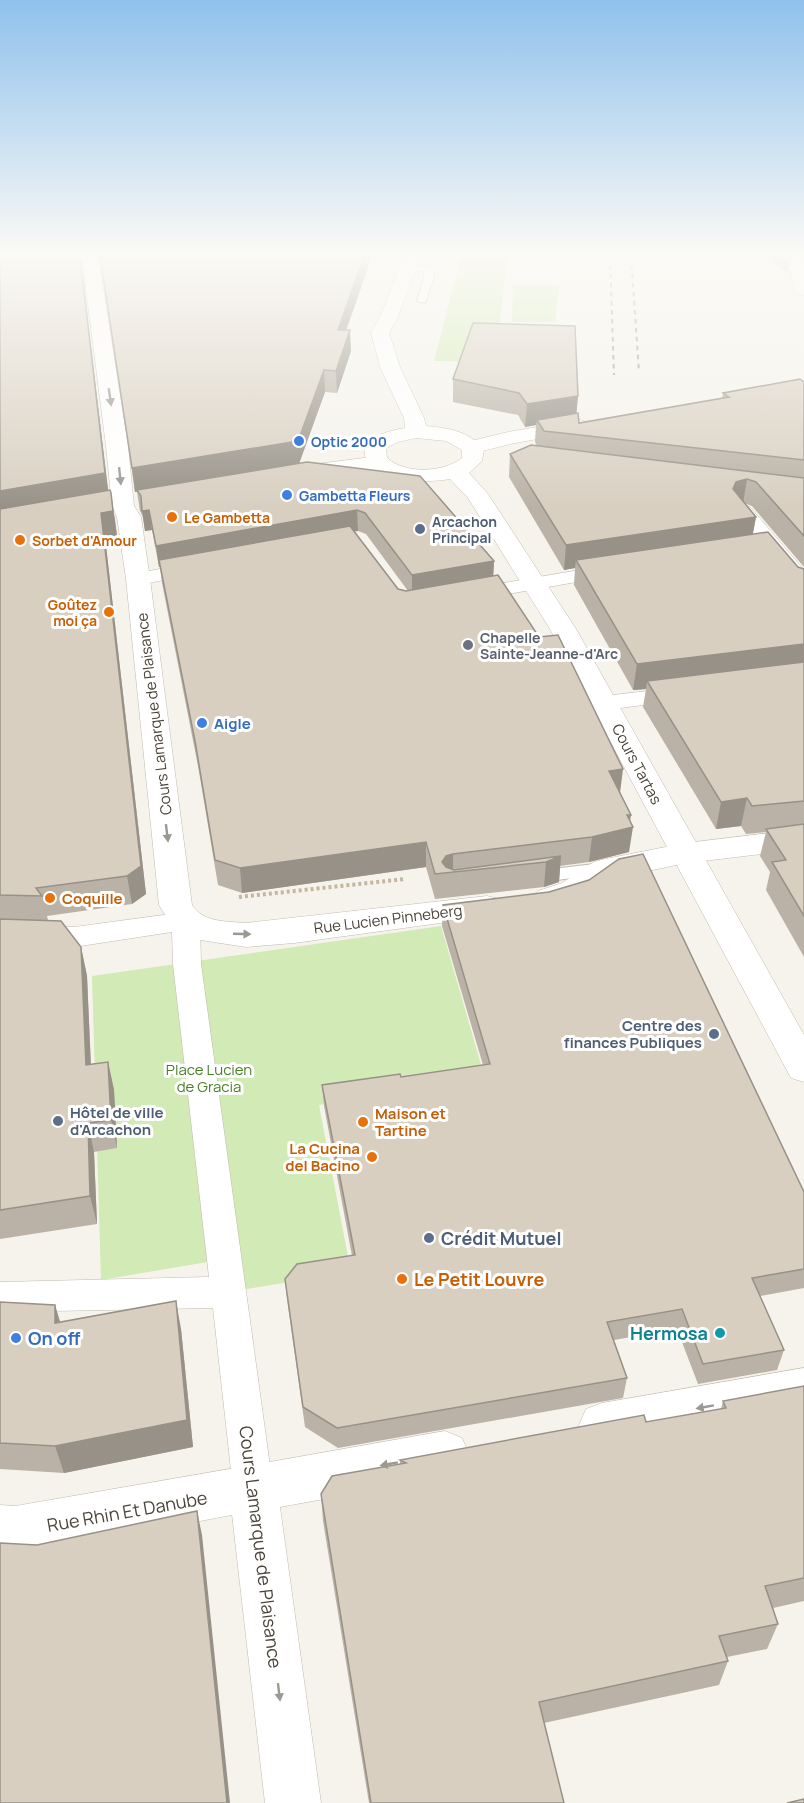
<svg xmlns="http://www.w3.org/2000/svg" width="804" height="1803" font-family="Manrope,sans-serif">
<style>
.green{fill:#d2eab5}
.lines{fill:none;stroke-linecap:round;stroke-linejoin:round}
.service-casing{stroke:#c2bbae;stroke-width:2}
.pedestrian-casing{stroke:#c2bbae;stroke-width:1}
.minor-casing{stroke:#c2bbae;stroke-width:1}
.tertiary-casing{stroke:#c2bbae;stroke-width:1}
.path{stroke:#c4b79f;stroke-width:4;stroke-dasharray:3 3;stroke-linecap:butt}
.service{fill:#fff;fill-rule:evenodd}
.pedestrian{fill:#fff;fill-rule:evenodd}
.minor{fill:#fff;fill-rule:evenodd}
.tertiary{fill:#fff;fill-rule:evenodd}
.rail{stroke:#9a9a9a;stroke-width:2;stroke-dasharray:4.5 4.5;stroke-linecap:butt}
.wall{fill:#bab2a6;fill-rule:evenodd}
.shaded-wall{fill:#979187}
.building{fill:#d8cfc1;stroke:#979187;stroke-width:1.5}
.oneway{fill:#9c9892}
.shop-dot{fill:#3f7fe0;stroke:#fff;stroke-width:2}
.food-dot{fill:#e8710a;stroke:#fff;stroke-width:2}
.service-dot{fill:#5c6f8a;stroke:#fff;stroke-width:2}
.worship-dot{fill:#6b7280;stroke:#fff;stroke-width:2}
.culture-dot{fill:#0f9aa8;stroke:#fff;stroke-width:2}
.labels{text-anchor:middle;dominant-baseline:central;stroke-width:6;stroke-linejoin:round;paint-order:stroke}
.far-shop-label{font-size:14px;font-weight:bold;fill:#366cbe;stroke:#fff;text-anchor:start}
.far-food-label{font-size:14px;font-weight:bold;fill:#c56008;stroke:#fff;text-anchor:start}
.far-service-label{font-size:14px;font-weight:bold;fill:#4e5e75;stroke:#fff;text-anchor:start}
.far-worship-label{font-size:14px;font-weight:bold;fill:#5b616d;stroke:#fff;text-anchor:start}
.street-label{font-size:15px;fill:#4b4439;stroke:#fff}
.shop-label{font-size:15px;font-weight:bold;fill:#366cbe;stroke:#fff;text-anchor:start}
.food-label{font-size:15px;font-weight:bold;fill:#c56008;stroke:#fff;text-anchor:start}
.service-label{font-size:15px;font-weight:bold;fill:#4e5e75;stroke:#fff;text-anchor:end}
.park-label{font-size:15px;fill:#4a7f2a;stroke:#fff}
.near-service-label{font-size:18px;font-weight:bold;fill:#4e5e75;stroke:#fff;text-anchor:start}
.near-food-label{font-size:18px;font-weight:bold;fill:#c56008;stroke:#fff;text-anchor:start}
.near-culture-label{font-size:18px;font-weight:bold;fill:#0d838f;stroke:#fff;text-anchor:end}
.near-shop-label{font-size:18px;font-weight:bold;fill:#366cbe;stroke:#fff;text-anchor:start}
.near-street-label{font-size:18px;fill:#4b4439;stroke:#fff}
</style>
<rect width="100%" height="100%" fill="#f6f3ec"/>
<!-- green -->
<path class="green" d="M461,256h46l-11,106 -62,-1z
M513,285l46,1 -4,36h-43z
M441,926l45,156 -167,23 32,167 -110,18 -4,-33 -136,23 -9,-304z"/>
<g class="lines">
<!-- service casing -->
<g class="service-casing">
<path id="service" d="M407,265l21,2 5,3 1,8 -9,25 -8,-2 7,-23v-6l-20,-2v-4z
M603,863l6,2 3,4 -3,4 -74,10 -6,-2 -3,-4 3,-4 6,-2z"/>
</g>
<!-- pedestrian casing -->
<g class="pedestrian-casing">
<path id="pedestrian" d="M198,562l7,2 3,4 -3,4 -67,13 -7,-2 -3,-4 3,-4 7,-2z
M609,565l7,2 3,4 -3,4 -147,26 -7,-2 -3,-4 3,-4 7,-2z
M681,687l8,2 3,5 -3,5 -84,11 -8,-2 -3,-5 3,-5 8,-2z
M186,912l10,2 4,7 1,43 72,524 -6,14 -14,5 -14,-5 -6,-14 -20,-180 -213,4v-30l209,-5 -36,-313 -1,-32 -98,15 -74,-2v-20l74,2z"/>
</g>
<!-- minor casing -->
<g class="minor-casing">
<path id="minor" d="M82,256h16l30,190 6,60 7,11 9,62 42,326c12,18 34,16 54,18l241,-27 12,3 5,8 -5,8 -205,28 -48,4 -52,-8 -20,-10 -15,-24 -33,-326 -9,-62 -5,-11 -6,-60z
M785,256h16l3,8v31l-6,-1 -3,-4z
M580,420l7,2 3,4 -3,4 -77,14 -39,10 -8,-1 -3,-5 3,-5 45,-11z
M380,456l8,2 3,5 -3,5 -87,12 -8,-2 -3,-5 3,-5 8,-2z
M742,505l8,2 54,63v23l-9,-2 -61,-74 -3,-5 3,-5z
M804,829v20l-118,14 -71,15 -29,21 -36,11 -12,-3 -4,-8 4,-8 24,-8 32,-21 11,-3 81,-16z
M253,1465l17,6 7,17 -7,17 -17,6 -238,45 -15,-1v-50l15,1z"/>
</g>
<!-- tertiary casing -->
<g class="tertiary-casing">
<path id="tertiary" d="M404,256h16l-22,61 -9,16 11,34 24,51 2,8c22,2 44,5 58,24l-2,11 -13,12 19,21 88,135 228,406v47l-13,-4 -241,-449 -82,-131 -18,-19c-22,4 -90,6 -85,-31 10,-14 23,-17 40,-20l-1,-10 -24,-51 -9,-34 9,-16zM416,438l30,3 16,9v8c-19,15 -57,16 -75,0l-1,-10 12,-6z
M804,1368v42l-202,37 -16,-6 -7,-16 7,-16 16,-6z
M445,1431l17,7 7,16 -7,16 -17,7 -165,30 41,296h-56l-36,-315 7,-17 17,-6z"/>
</g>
<!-- path -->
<path class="path" d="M239,897l166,-18"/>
<!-- service -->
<use href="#service" class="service"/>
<!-- pedestrian -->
<use href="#pedestrian" class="pedestrian"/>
<!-- minor -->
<use href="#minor" class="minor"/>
<!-- tertiary -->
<use href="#tertiary" class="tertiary"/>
<!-- rail -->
<path class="rail" d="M610,256l4,119
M631,256l8,116"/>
</g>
<!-- wall -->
<path class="wall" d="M0,256h80l28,235 7,27 2,18 -12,1 41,357 -14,10 -85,12 1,4 33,27 6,29 4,88 17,-2 6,28 3,58 -23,4 3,72 -97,15z
M100,256h272l-26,74 5,21 -14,42 -12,-1 -26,71 195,98 -1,15 127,216 10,30 -1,30 -40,10 -29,4 -1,16 -15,5 -109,12 -9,-32 -184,26 -24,-8 -20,-119 -36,-183 -2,-16h-1l-7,-37 -7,1 -2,-14 -3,-6 -3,-19h-2zM354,531h4l8,3 42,57 -10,-2z
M683,256h107l-3,16 -18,-13z
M453,379l125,17 -2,17 3,10 143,-24 1,-6 81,-11v185l-52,-61 -8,-3 12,14 -3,17 45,33 6,2v388l-38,-67 4,-18 -10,-16 6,-24 -20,2 -5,-8 -25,3 -73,-122 3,-18 -13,1 -59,-105 1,-17 -11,2 -55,-93 1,-23 27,-8 -2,-4 1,-17 -11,2 -7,-12 -65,-13z
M443,905l361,287v96l-44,8 24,54 -7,20 -79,14 -21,-55 -63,11 13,38 -4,20 -285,50 -33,-21 -18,-128 -2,-20 67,-23 -28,-150 -2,-21 79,-8 82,-12 -41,-139z
M0,1302l55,3 5,17 121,7 12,118 -129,26 -64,-4z
M804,1386v215l-31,7 5,16 -11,25 -40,8 1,4 -9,24 -175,38 20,80h-195l-46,-282 -2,-27 79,-30v-4l246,-38 75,-13 2,-8z"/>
<!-- shaded-wall -->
<path class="shaded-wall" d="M80,256l29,241 -109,19v-25z
M364,256h8l-33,95 -1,-21z
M350,330l1,21 -14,42 -1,-22z
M324,370l1,22 -26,72 -164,28 -3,-24z
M578,396l-2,23 -39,1 -1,5 -11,2 2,-23z
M747,479l-4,24 -10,-14 3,-7z
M111,493l6,43 -12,1 41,357 -14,10 -5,-28 -26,-363z
M149,510l3,20 -7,1 -3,-20z
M357,510l1,21 -198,36 -1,-7 1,7h-1l-3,-21z
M756,517l-5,25 -175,18 -1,8 -11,2 2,-25z
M494,561l-1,21 -81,15v-22z
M804,644v25l-157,12 -1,8 -13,1 4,-26z
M623,769l-3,24 -11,-22z
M747,798l-6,28 -25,3 5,-27z
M627,815h4l-2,13 4,-1 -4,25 -40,10 3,-25z
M426,842v25l-184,26 -2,-25z
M453,854v18l-11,1v-11l4,-6z
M561,856l-2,26 -15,5 2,-25z
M81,947l6,29 5,118 -6,-29z
M108,1062l6,28 3,58 -6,-28z
M88,1123l6,29 3,72 -7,-28z
M176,1301l5,28 12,118 -129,26 -9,-27z
M55,1305l8,27 -8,-9z
M197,1511l5,24 28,268h-3z"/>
<!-- building -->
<path class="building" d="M0,256h80l25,217 -105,18z
M100,256h264l-26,74h12l-14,41 -12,-1 -26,71 -166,27z
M473,323l102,3 3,70 -51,8 -8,-11 -66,-14z
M800,379l4,3v78l-260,-29 -7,-11 41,-7 1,10 150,-26 -6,-4z
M531,445l273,33v58l-48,-54 -9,-3 -11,3 -3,7 23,28 -190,28 -56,-91z
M307,462l113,14 74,85 -82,14 -47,-62 -8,-3 -201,36 -7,-36 -7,1 -1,-15 -4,-6z
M110,490l1,3 2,18 -12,2 40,353 -14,10 -91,12 6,8 -42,-1v-386z
M350,526l48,63 8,2 92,-16 41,62 19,-2 65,134 -14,2 22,44h-4l6,12 -41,10 -139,17 -7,2 -4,6 4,5 8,3 107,-14 -15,6 -111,12 -9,-32 -186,26 -25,-8 -20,-119 -36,-181z
M768,532l30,35 6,2v75l-167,20 -61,-104z
M804,662v139l-52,5 -5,-8 -26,4 -74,-121z
M804,824v92l-32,-54 14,-2 -20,-31z
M643,854l161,338v77l-52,9 32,72 -81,14 -21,-55 -75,13 20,56 -290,50 -34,-21 -18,-128 12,-15 58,-9 -33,-170 78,-11 1,3 89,-13 -47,-159 106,-13 40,-12 30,-21z
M0,919l61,2 20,26 5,118 22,-3 3,58 -23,3 2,73 -90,14z
M176,1301l11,119 -132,26 -55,-3v-141l55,3v18z
M804,1386v192l-39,8 13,38 -59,12 9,25 -189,41 25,101h-193l-50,-309 11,-18 74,-13 -6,-3 244,-45 2,7 80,-14 -3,-7z
M197,1511l30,292h-227v-260l37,2z
M804,1799v4h-17z"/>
<!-- one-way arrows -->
<defs><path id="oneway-solid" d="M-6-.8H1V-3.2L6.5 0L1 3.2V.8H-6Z" transform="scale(1.5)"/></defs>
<g class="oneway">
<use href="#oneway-solid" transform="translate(110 397) rotate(82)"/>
<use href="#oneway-solid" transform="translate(120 476) rotate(84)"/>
<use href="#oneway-solid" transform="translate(167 833) rotate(83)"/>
<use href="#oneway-solid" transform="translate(242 934) rotate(2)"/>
<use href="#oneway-solid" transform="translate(705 1407) rotate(170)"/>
<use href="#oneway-solid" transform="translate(389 1464) rotate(170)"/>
<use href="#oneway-solid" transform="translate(279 1692) rotate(83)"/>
</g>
<!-- sky -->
<linearGradient id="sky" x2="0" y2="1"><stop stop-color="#8fc1ec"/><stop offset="0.5" stop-color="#fbfaf6"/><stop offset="1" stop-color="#fbfaf6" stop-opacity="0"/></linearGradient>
<rect width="804" height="508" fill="url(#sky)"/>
<!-- markers -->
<g class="shop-dot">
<circle cx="299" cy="441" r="6"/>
<circle cx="287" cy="495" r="6"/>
<circle cx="202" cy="723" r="6"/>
<circle cx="16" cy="1338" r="6"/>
</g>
<g class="food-dot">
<circle cx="172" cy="517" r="6"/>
<circle cx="20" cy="540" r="6"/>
<circle cx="109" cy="612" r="6"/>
<circle cx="50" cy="898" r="6"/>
<circle cx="363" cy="1122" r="6"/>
<circle cx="372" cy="1157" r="6"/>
<circle cx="402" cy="1279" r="6"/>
</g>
<g class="service-dot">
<circle cx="420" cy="529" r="6"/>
<circle cx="714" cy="1034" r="6"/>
<circle cx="58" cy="1121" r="6"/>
<circle cx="429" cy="1238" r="6"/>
</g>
<circle class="worship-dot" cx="468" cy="645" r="6"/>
<circle class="culture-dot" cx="720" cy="1333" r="6"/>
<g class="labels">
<!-- far-shop labels -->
<g class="far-shop-label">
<text x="311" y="441">Optic 2000</text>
<text x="299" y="495">Gambetta Fleurs</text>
</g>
<!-- far-food labels -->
<g class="far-food-label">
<text x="184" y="517">Le Gambetta</text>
<text x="32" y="540">Sorbet d'Amour</text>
<text x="97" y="604" text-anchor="end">Goûtez<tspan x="97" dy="16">moi ça</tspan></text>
</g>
<!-- far-service labels -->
<g class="far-service-label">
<text x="432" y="521">Arcachon<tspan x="432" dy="16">Principal</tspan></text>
</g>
<!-- far-worship labels -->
<g class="far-worship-label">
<text x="480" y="637">Chapelle<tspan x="480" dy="16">Sainte-Jeanne-d'Arc</tspan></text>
</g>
<!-- street labels -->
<g class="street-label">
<text transform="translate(154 714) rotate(-97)">Cours Lamarque de Plaisance</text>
<text transform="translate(637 764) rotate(62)">Cours Tartas</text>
<text transform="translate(388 919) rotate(-7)">Rue Lucien Pinneberg</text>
</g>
<!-- shop labels -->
<g class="shop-label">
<text x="214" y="723">Aigle</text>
</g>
<!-- food labels -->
<g class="food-label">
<text x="62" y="898">Coquille</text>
<text x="375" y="1113">Maison et<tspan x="375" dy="17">Tartine</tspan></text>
<text x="360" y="1148" text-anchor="end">La Cucina<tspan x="360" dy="17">del Bacino</tspan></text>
</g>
<!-- service labels -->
<g class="service-label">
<text x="702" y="1025">Centre des<tspan x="702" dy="17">finances Publiques</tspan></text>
<text x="70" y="1112" text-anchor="start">Hôtel de ville<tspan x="70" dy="17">d'Arcachon</tspan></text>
</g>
<!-- park labels -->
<g class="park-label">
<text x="209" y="1069">Place Lucien<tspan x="209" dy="17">de Gracia</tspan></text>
</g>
<!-- near-service labels -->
<g class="near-service-label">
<text x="441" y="1238">Crédit Mutuel</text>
</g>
<!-- near-food labels -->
<g class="near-food-label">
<text x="414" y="1279">Le Petit Louvre</text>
</g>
<!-- near-culture labels -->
<g class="near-culture-label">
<text x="708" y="1333">Hermosa</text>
</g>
<!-- near-shop labels -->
<g class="near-shop-label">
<text x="28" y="1338">On off</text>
</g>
<!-- near-street labels -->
<g class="near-street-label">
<text transform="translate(127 1511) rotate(-10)">Rue Rhin Et Danube</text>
<text transform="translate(261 1547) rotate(83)">Cours Lamarque de Plaisance</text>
</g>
</g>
</svg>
